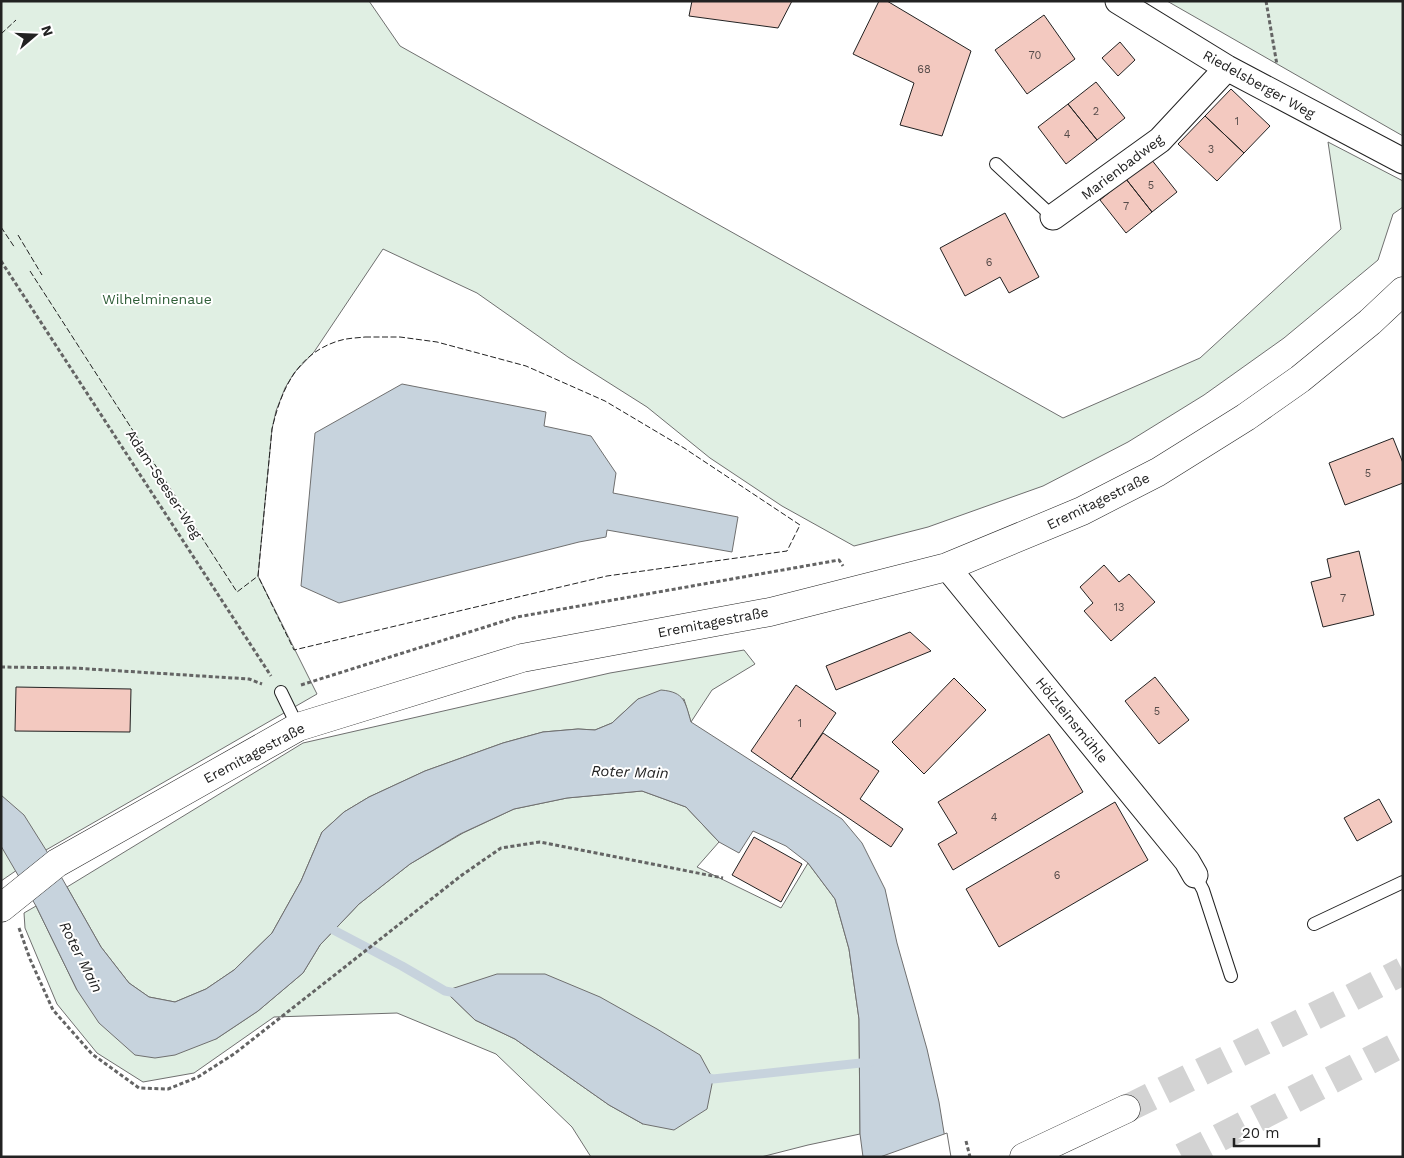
<svg xmlns="http://www.w3.org/2000/svg" width="1404" height="1158" font-family="'Work Sans',sans-serif">
<style>
.green{fill:#e0efe3;stroke:#6f6f6f;fill-rule:evenodd}
.water{fill:#c7d3dd;stroke:#6f6f6f}
.pier{fill:#fff;stroke:#6f6f6f}
.lines{fill:none;stroke-linecap:round;stroke-linejoin:round}
.stream{stroke:#c7d3dd;stroke-width:9}
.building{fill:#f3c9c0;stroke:#222}
.motorway-tunnel{stroke:#d3d3d3;stroke-width:28;stroke-dasharray:28 14;stroke-linecap:butt}
.service-casing{stroke:#222;stroke-width:14}
.minor-casing{stroke:#222;stroke-width:27}
.tertiary-casing{stroke:#222;stroke-width:29}
.motorway-casing{stroke:#222;stroke-width:29}
.path{stroke:#646464;stroke-width:3;stroke-dasharray:4 2.5;stroke-linecap:butt}
.service{stroke:#fff;stroke-width:12}
.minor{stroke:#fff;stroke-width:25}
.tertiary{stroke:#fff;stroke-width:28}
.motorway{stroke:#fff;stroke-width:28}
.fence{stroke:#222;stroke-width:1;stroke-dasharray:6 2.5;stroke-linecap:butt}
.labels{text-anchor:middle;dominant-baseline:central;stroke-width:4;stroke-linejoin:round;paint-order:stroke}
.number-label{font-size:11px;fill:#564c4a}
.street-label{font-size:14px;fill:#222;stroke:#fff}
.park-label{font-size:14px;fill:#2f5e38;stroke:#fff}
.water-label{font-size:15px;font-style:italic;fill:#222;stroke:#fff}
</style>
<rect width="100%" height="100%" fill="#fff"/>
<!-- green -->
<path class="green" d="M1,1h368l31,45 663,372 137,-60 141,-129 -13,-87 75,39v26l-10,7 -15,46 -94,78 -80,57 -76,47 -85,44 -115,41 -74,19 -72,-40 -72,-48 -63,-51 -79,-50 -91,-64 -94,-44 -69,103 -20,21 -9,15 -9,23 -4,18 -14,147 59,118 -271,156 -45,31z
M1167,1h236v135z
M744,650l11,14 -43,26 -21,32 -7,-23h-46l-26,24 -17,7 -17,-1 -35,3 -40,11 -78,28 -56,26 -25,15 -22,20 -21,49 -29,52 -38,37 -28,19 -31,13 -26,-5 -20,-14 -28,-36 -34,-60 236,-144 307,-70z
M642,791l44,16 33,35 -22,25 84,41 27,-45 27,36 14,50 10,70 1,115 -52,11 -47,12h-170l-19,-30 -76,-73 -99,-41 -123,4 -80,56 -51,9 -46,-29 -40,-49 -32,-76 -1,-15 12,-7 41,84 139,49 42,-28 45,-38 17,-28 39,-41 51,-40 53,-31 51,-24 53,-11zM445,991l198,133 -34,-19 -94,-66 -40,-19z"/>
<!-- water -->
<path class="water" d="M402,384l144,28 -2,14 47,10 25,37 -3,20 125,24 -6,35 -125,-22 -1,7 -27,5 -240,61 -38,-17 14,-153z
M661,690c24,2 24,12 30,32l151,97 20,24 23,46 12,54 30,106 12,53 9,55h-85l-3,-23 -1,-115 -10,-70 -14,-50 -27,-36 -22,-17 -33,-15 -14,22 -20,-11 -33,-35 -44,-16 -75,7 -53,11 -54,25 -50,30 -51,40 -39,41 -17,28 -45,38 -42,28 -41,16 -20,3 -20,-3 -36,-32 -22,-33 -41,-84 -35,-60v-51l23,20 22,35 55,97 28,36 20,14 26,5 31,-13 28,-19 38,-37 29,-52 21,-49 22,-20 25,-15 56,-26 78,-28 40,-11 35,-3 17,1 17,-7 26,-24z
M497,974h48l55,23 57,32 43,26 13,24 -6,30 -33,21 -31,-6 -34,-19 -94,-66 -40,-19 -30,-29z"/>
<!-- pier -->
<path class="pier" d="M947,1133l4,24h-71z"/>
<g class="lines">
<!-- stream -->
<path class="stream" d="M324,925l78,41 43,25 11,2
M704,1077l9,2 157,-17"/>
</g>
<!-- building -->
<path class="building" d="M692,1h100l-14,27 -89,-12z
M879,1h8l84,50 -29,85 -42,-11 14,-42 -61,-29z
M1044,15l31,44 -48,35 -32,-44z
M1120,42l15,18 -17,16 -16,-18z
M1096,82l29,36 -28,22 -29,-36z
M1231,89l39,37 -26,27 -39,-37z
M1068,104l29,36 -31,24 -28,-37z
M1205,116l39,37 -27,28 -39,-37z
M1151,159l26,33 -25,20 -26,-33z
M1126,179l26,33 -26,21 -26,-33z
M1005,213l34,64 -30,16 -9,-16 -35,19 -25,-48z
M1393,438l10,25v20l-58,22 -16,-42z
M1359,551l15,64 -51,12 -12,-45 20,-5 -4,-18z
M1104,565l15,17 10,-8 26,28 -44,39 -27,-30 9,-8 -13,-16z
M910,632l21,19 -95,39 -10,-24z
M1155,677l34,43 -30,24 -34,-43z
M954,678l32,32 -62,64 -32,-32z
M796,685l40,28 -45,66 -40,-28z
M16,687l115,2 -1,43 -115,-1z
M823,733l56,38 -19,28 43,30 -12,18 -100,-68z
M1049,734l34,58 -130,78 -15,-26 19,-11 -19,-31z
M1379,799l13,23 -35,19 -13,-23z
M1115,802l33,58 -149,87 -33,-58z
M754,837l48,27 -21,38 -49,-27z"/>
<g class="lines">
<!-- motorway-tunnel -->
<path class="motorway-tunnel" d="M1126,1109l219,-108 58,-30
M1182,1157l221,-114"/>
<!-- service casing -->
<g class="service-casing">
<path id="service" d="M996,164l57,53
M281,692l17,35
M1195,875l8,15 28,86
M1314,924l89,-42"/>
</g>
<!-- minor casing -->
<g class="minor-casing">
<path id="minor" d="M1118,1l109,67 176,93
M1053,217l107,-77 67,-72
M947,567l240,294 8,14"/>
</g>
<!-- tertiary casing -->
<g class="tertiary-casing">
<path id="tertiary" d="M1,908l56,-45 241,-136 224,-69 248,-46 177,-45 135,-56 76,-39 88,-55 54,-38 70,-57 33,-31"/>
</g>
<!-- motorway casing -->
<g class="motorway-casing">
<path id="motorway" d="M1024,1157l102,-48"/>
</g>
<!-- path -->
<path class="path" d="M1266,1l11,64
M1,261l270,415
M1,667l73,1 175,11 13,5
M301,685l216,-68 322,-57 4,6
M19,928l11,31 23,51 39,44 47,34 29,1 30,-12 36,-23 228,-179 39,-27 39,-6 183,36
M966,1141l4,16"/>
<!-- service -->
<use href="#service" class="service"/>
<!-- minor -->
<use href="#minor" class="minor"/>
<!-- tertiary -->
<use href="#tertiary" class="tertiary"/>
<!-- motorway -->
<use href="#motorway" class="motorway"/>
<!-- fence -->
<path class="fence" d="M1,34l15,-14
M1,227l14,21
M18,235l24,40
M30,271l207,321 21,-16
M365,337h35l37,5 89,24 79,35 79,47 116,77 -13,26 -180,25 -313,74 -36,-74 14,-147c9,-39 25,-75 66,-88 9,-3 19,-3 27,-4z"/>
</g>
<g class="labels">
<!-- number labels -->
<g class="number-label">
<text x="1035" y="55">70</text>
<text x="924" y="69">68</text>
<text x="1096" y="111">2</text>
<text x="1237" y="121">1</text>
<text x="1067" y="134">4</text>
<text x="1211" y="149">3</text>
<text x="1151" y="185">5</text>
<text x="1126" y="206">7</text>
<text x="989" y="262">6</text>
<text x="1368" y="473">5</text>
<text x="1343" y="598">7</text>
<text x="1119" y="607">13</text>
<text x="1157" y="711">5</text>
<text x="800" y="723">1</text>
<text x="994" y="817">4</text>
<text x="1057" y="875">6</text>
</g>
<!-- street labels -->
<g class="street-label">
<text transform="translate(1259 84) rotate(29)">Riedelsberger Weg</text>
<text transform="translate(1122 167) rotate(-37)">Marienbadweg</text>
<text transform="translate(164 484) rotate(57)">Adam-Seeser-Weg</text>
<text transform="translate(1098 501) rotate(-26)">Eremitagestraße</text>
<text transform="translate(713 622) rotate(-11)">Eremitagestraße</text>
<text transform="translate(1072 720) rotate(51)">Hölzleinsmühle</text>
<text transform="translate(254 753) rotate(-28)">Eremitagestraße</text>
</g>
<!-- park labels -->
<g class="park-label">
<text x="157" y="299">Wilhelminenaue</text>
</g>
<!-- water labels -->
<g class="water-label">
<text transform="translate(630 772) rotate(2)">Roter Main</text>
<text transform="translate(81 957) rotate(63)">Roter Main</text>
</g>
</g>
<!-- border -->
<rect width="1404" height="1158" fill="none" stroke="#222222" stroke-width="5"/>
<!-- north arrow -->
<g transform="translate(35 35) rotate(71)" stroke="#ffffff" stroke-width="4" paint-order="stroke">
<path d="M0-4L9 19L0 12L-9 19Z" fill="#222222"/>
<text y="-8" font-size="14" font-weight="bold" text-anchor="middle" fill="#222222">N</text>
</g>
<!-- scale -->
<path d="M1234 1138v8h85v-8" fill="none" stroke="#222222" stroke-width="2.5"/>
<text x="1242" y="1138" font-size="15" fill="#222222" stroke="#ffffff" stroke-width="4" paint-order="stroke">20 m</text>
</svg>
